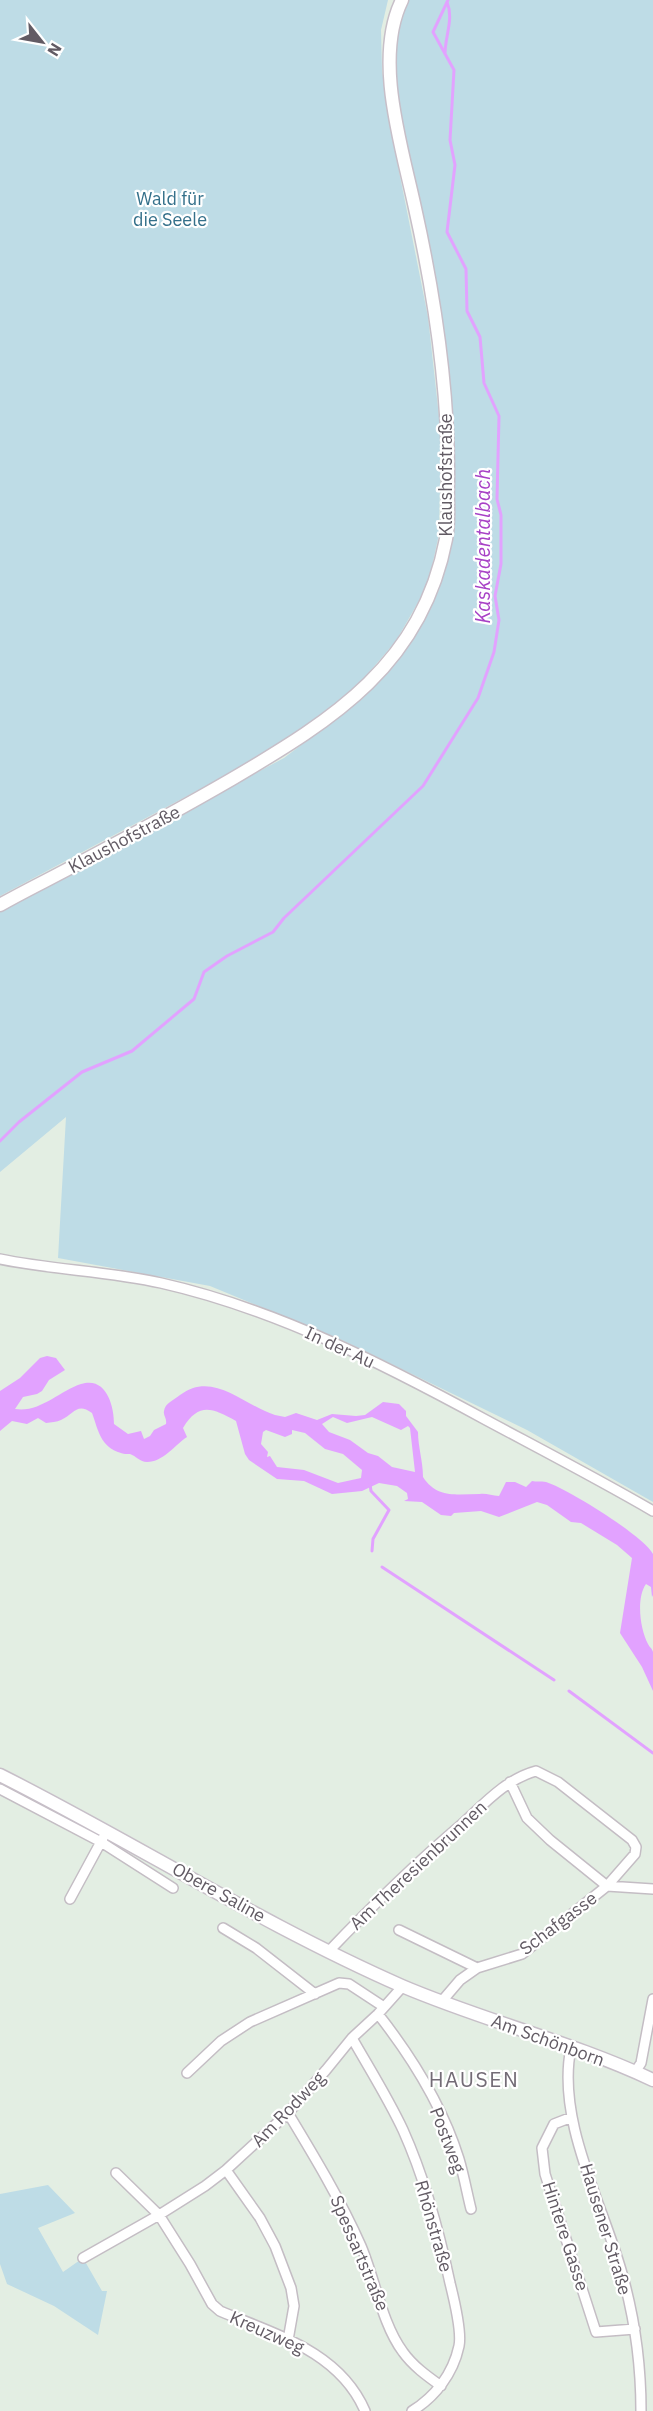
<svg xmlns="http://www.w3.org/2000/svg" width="653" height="2411" font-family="'IBM Plex Sans',sans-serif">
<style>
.green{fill:#bedce6}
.water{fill:#e2a2ff;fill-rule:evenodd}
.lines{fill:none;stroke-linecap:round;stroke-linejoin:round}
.stream{stroke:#e2a2ff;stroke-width:3}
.street-casing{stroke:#c4bdc4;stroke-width:12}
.secondary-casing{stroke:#c7bfc8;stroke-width:15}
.street{stroke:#fff;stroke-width:9}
.secondary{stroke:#fff;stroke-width:12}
.labels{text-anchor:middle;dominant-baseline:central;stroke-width:4.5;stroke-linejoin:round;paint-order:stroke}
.park-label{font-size:18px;fill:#34708a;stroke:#fff}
.street-label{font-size:18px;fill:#625b64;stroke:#fff}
.water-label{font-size:20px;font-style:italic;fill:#a741c6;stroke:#fff}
.quarter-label{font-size:21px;letter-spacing:1.5px;fill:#736c76;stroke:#fff}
</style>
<rect width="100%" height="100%" fill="#e3eee3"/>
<!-- green -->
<path class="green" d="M0,0h388l-7,30 1,41 12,75 34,171 13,118 -2,99 -11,51 -32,56 -42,49 -77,58 -277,148z
M405,0h248v1502l-126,-72 -183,-89 -134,-55 -152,-28 8,-141 -66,55v-262l284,-152 78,-59 44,-51 33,-58 12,-55 1,-100 -55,-337 -4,-66z
M48,2185l27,28 -37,15 25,44 20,-14 19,33h5l-9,44 -44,-29 -47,-22 -7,-20v-70z"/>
<!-- water -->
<path class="water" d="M47,1356l9,2 9,12 -16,10 -7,11 -5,3 -14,3 -8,12c25,4 44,-18 66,-25 25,-8 33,21 33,40l14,10 13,-3 3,8 6,-3 4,-6 12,-6c1,-6 -3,-8 -2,-13 1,-8 10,-11 16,-16 33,-25 63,10 95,20l10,2 11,-4 21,7 15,-6 24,2 9,-1 18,-13 16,2 7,7v5l12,16c0,15 5,29 5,45 14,22 35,17 57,17 6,-1 12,2 19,2l7,-14h9l11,5 6,-6c4,1 9,0 14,1 20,6 98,54 107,72v41l-1,2 -1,-10 -5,-3c-10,14 -6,45 2,60 2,4 4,4 5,8 0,11 0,27 0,39l-11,-24 -22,-34 12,-75 -15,-13 -36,-22 -10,-1 -24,-17 -10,-3 -38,15 -18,-6 -27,2 -3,3 -10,-1 -19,-13 -18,-1 4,-2 -1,-6 -10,-7 -18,-3 -17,8 -30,3 -28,-13 -27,-2 -28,-19 -4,-6 -9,-33c-24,-13 -37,-19 -53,7l4,9c-12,8 -24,25 -40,25 -7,0 -11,-6 -17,-8 -2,0 -8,0 -9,-1 -21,-6 -23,-24 -29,-40 -15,-11 -18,1 -31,7 -4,2 -10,2 -15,3l-8,-5 -11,6 -15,-3 -12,10v-40l20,-13 20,-20zM333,1417l14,6 25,-6 29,13 7,-4 2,2 5,44 -23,-5 -14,-11 -10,-3 -18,-13 -21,-8 -7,-8zM266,1430l19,7 7,-3v-4l13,3 20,16 18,5 19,16 -1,8 -23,5 -34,-13 -27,-3 -7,-11 -3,1 1,-5 -7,-8 2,-12z"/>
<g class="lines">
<!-- stream -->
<path class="stream" d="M445,54c0,-18 9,-35 2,-52
M0,1141l19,-19 63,-50 50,-21 62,-52 10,-27 23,-16 46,-24 11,-14 139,-132 55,-88 16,-46 5,-32 -4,-24 6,-32v-49l-4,-16 2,-83 -15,-33 -4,-46 -13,-26 -1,-42 -19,-37 8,-67 -5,-25 4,-70 -21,-38 15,-32
M370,1484l1,7 18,19 -16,29 -1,12
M382,1567l172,113
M569,1691l84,62"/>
<!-- street casing -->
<g class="street-casing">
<path id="street" d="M0,1259c53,11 108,12 161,24 115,26 222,81 325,137 56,30 112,59 167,91
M0,1789l101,53 72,46
M70,1899l33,-61
M223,1928l33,20 59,46
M399,1930l78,38
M329,1951c42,-44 86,-87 133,-127 22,-20 44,-45 74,-53l22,11 74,58 4,7 -1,7 -28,32 -57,-46 -23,-22 -17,-36
M442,2001l18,-21 17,-12 45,-14 85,-68 46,3
M378,2014c33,42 65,94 81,145 5,17 8,34 12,50
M352,2038c17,30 36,60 51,92 22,49 36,101 47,153 4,16 12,49 9,63 -6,28 -24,51 -47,65
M571,2048c-15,71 31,155 50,222 14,48 20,92 20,141
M635,2072l6,-9 12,-64
M187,2073l34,-32 29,-19 89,-39 10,1 35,23
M288,2113c26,43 52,86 73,133 14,33 21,78 42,106 10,14 24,24 38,34
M572,2117l-18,7 -12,24 3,26 51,158 39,-3
M226,2170l34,48 15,28 16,42 3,18 -6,34
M116,2173l43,42 31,49 22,40 8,7c54,23 119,40 145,100
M83,2258l76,-43 46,-29 21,-16 62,-57 38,-43 26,-32 26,-24 25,-28"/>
</g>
<!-- secondary casing -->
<g class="secondary-casing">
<path id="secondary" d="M0,905c26,-15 54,-28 81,-43 51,-27 101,-54 151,-83 102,-60 190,-115 214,-240 4,-18 1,-39 2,-57 1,-93 -13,-184 -33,-274 -13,-61 -42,-149 -13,-208
M0,1775c135,68 263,150 402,211 82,35 170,56 251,94"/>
</g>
<!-- street -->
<use href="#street" class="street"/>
<!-- secondary -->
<use href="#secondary" class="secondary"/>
</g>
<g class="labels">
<!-- park labels -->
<g class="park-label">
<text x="170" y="198">Wald für<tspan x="170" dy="21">die Seele</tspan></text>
</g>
<!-- street labels -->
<g class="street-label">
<text transform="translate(445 475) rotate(-90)">Klaushofstraße</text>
<text transform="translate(124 839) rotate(-28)">Klaushofstraße</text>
<text transform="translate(340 1347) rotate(25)">In der Au</text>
<text transform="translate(418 1865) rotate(-43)">Am Theresienbrunnen</text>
<text transform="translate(219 1892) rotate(29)">Obere Saline</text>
<text transform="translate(558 1923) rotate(-37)">Schafgasse</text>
<text transform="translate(548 2040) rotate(20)">Am Schönborn</text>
<text transform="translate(288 2109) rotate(-46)">Am Rodweg</text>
<text transform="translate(448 2140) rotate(69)">Postweg</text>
<text transform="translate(434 2226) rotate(74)">Rhönstraße</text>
<text transform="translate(606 2229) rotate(73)">Hausener Straße</text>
<text transform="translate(566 2236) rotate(72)">Hintere Gasse</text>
<text transform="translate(360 2253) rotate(67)">Spessartstraße</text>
<text transform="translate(267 2332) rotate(24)">Kreuzweg</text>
</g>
<!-- water labels -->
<g class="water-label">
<text transform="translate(482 546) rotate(-90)">Kaskadentalbach</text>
</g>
<!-- quarter labels -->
<g class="quarter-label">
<text x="474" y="2079">HAUSEN</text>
</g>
</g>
<!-- north arrow -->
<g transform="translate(42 42) rotate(121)" stroke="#ffffff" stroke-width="4.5" paint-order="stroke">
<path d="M0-4.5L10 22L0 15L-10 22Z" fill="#625b64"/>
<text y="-9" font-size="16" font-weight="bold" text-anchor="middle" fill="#625b64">N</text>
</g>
</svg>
